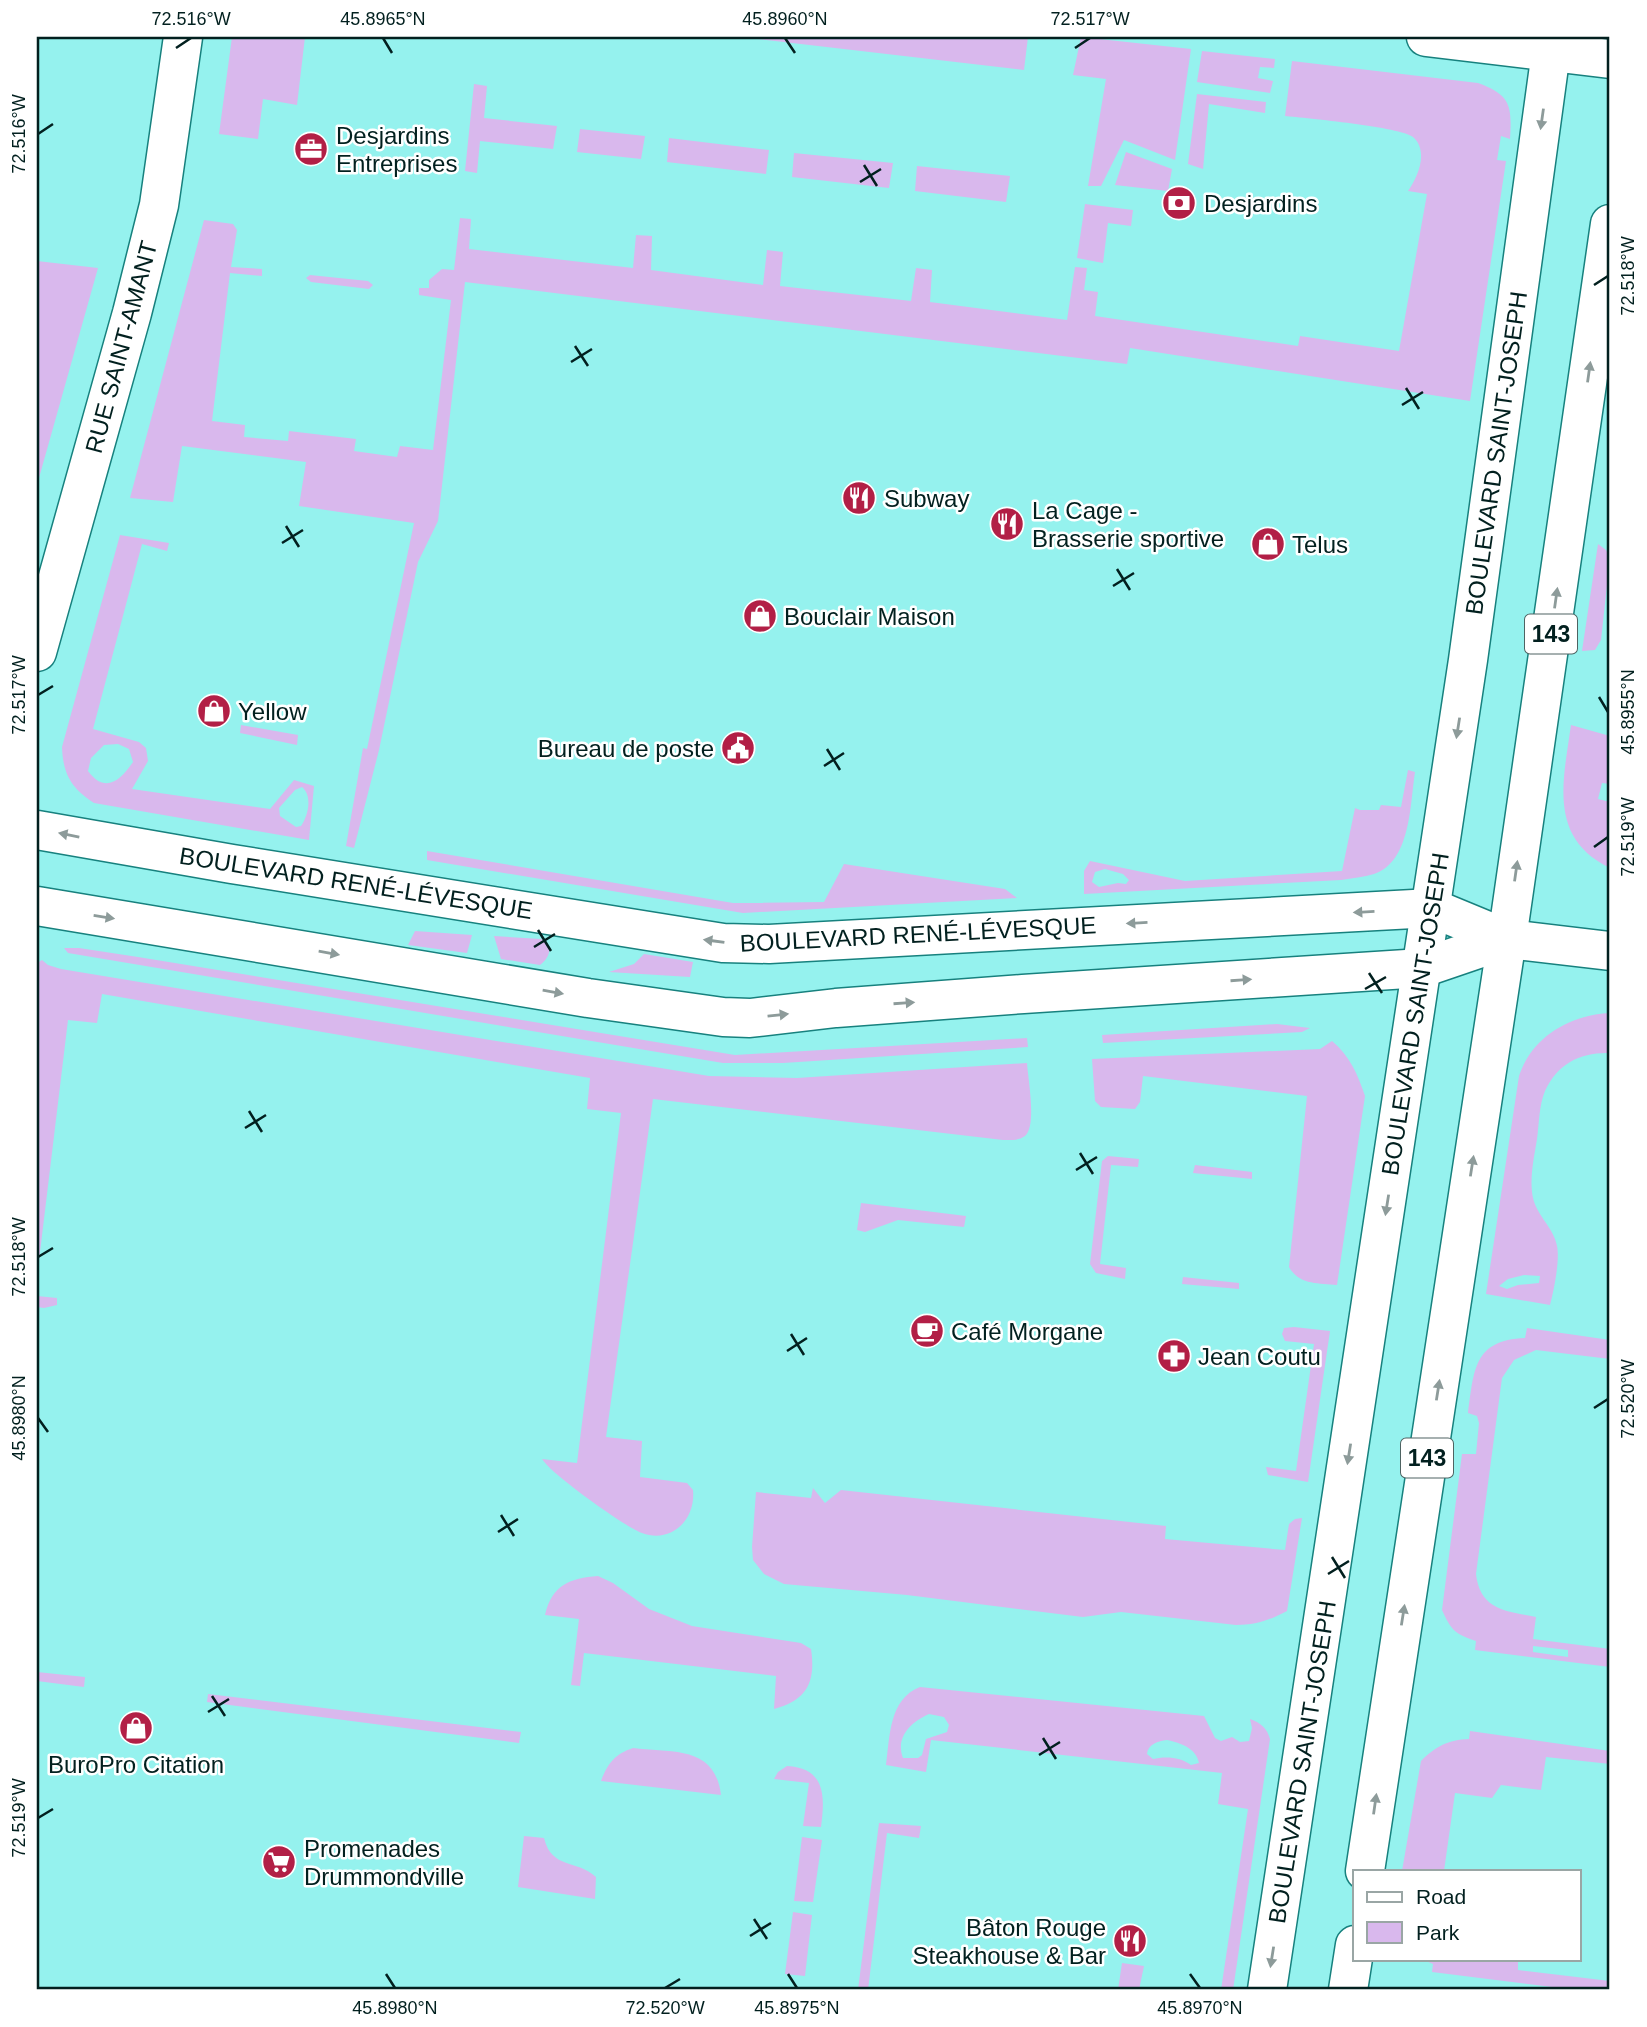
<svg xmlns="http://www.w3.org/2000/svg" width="1647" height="2027" font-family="Arial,sans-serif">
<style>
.green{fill:#d9b8ed;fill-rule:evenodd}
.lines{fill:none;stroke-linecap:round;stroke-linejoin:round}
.street-casing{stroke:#17817e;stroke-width:41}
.secondary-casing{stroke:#17817e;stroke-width:41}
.primary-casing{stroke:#17817e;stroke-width:41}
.street{stroke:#fff;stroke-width:38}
.secondary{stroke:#fff;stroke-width:38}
.primary{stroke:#fff;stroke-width:38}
.oneway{fill:#8d9b9a}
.ticks{fill:none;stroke:#02201f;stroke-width:2.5}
.labels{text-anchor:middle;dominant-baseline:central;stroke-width:5;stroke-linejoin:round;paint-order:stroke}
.shield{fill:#fff;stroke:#4e6362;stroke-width:2}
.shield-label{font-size:23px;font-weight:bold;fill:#02201f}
.poi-label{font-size:24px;fill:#02201f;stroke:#fff;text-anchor:start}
.street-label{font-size:24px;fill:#02201f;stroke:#fff}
.neatline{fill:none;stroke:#02201f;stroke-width:2.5}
.ticks-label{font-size:18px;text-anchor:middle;fill:#02201f}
</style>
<rect width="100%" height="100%" fill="#95f2ee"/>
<!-- green -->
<path class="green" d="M232,37h73l-8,68 -34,-6 -5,40 -39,-5z
M740,37h288l-4,33z
M1081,37l110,12 -16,111 -51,-20 -23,46h-13l18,-107 -33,-4z
M1202,51l73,8 -1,9 -14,-1 -2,11 15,3 -3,12 -73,-11z
M1292,61l186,22c33,12 34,23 32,56l-9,-3 -4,24 9,1 -36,240 -340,-53 -3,16 -662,-82 -27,239 -20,41 -39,188 -25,98 -8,-2 17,-98 4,1 47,-226 -115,-17 7,-44 -124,-16 -9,56 -43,-4 74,-278 29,4 4,6 -6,37 31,2v7l-32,-3 -18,148 33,4 -1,12 44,4 1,-10 67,8 -2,12 43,6 3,-11 33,4 18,-150 -32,-5v-7h10v-8l13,-11 12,1 6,-52 11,1 -2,30 164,19 3,-33 16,1 -1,34 112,15 4,-35 16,2 -3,34 131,15 5,-33 16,2 -2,32 137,18 8,-53 12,1 -3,22 14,2 -3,24 203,30 2,-10 99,15 28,-157 -19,-3c10,-14 21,-40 5,-54 -12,-10 -107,-19 -128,-21z
M474,84l13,2 -3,32 73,8 -4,23 -73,-8 -3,32 -12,-2z
M1197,94l69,8 -1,11 -56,-9 -6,65 -15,-5z
M580,129l65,7 -4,23 -64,-7z
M669,138l100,12 -3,24 -99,-12z
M1126,152l46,17 -4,22 -53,-6z
M794,153l99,10 -4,25 -97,-11z
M917,166l93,10 -4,26 -91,-11z
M1085,204l48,6 -2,16 -23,-3 -5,40 -26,-5z
M37,261l61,7 -61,217z
M310,275l58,6 5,4 -4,4 -58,-7 -5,-4z
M120,535l49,8 -2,8 -25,-7 -49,185 46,13 7,6 2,13 -16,28 138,20 24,-29 20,6 -5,54 -215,-37c-23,-15 -31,-29 -32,-56zM118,744l11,5 4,13c-13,19 -28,32 -45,9l3,-13 13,-13zM302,787c11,9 6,29 -1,39l-5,1 -16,-11 -1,-8 16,-18z
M1598,544l8,6 4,8 -9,82 -6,10 -13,1z
M241,725l57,10 -1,10 -57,-12z
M1571,725l39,11v48l-8,-1 -4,16 12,3v66c-62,-30 -47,-86 -39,-143z
M1408,770l7,2c-5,32 -4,90 -41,102 -10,3 -22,4 -33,6l-257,14v-23l6,-10 95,20 157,-10 13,-63 5,2h19l2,-5 20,2zM1105,869l18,5 6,6 -3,4 -8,-1 -19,4 -7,-5 3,-10z
M427,851l306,52 91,-1 20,-38 161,25 12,9 -274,15 -316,-53z
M415,931l57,4 -5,18 -59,-8z
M494,936l47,3c12,7 10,17 -1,26l-39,-6z
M64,948h15l59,9 597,98 292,-17 1,9 -245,16h-60l-655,-110z
M644,954l49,8 -3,15 -81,-5 25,-8z
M42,960l6,5 13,4 648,107 88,2 230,-15c1,16 10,63 -2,73 -7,5 -15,4 -22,4l-350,-41 -47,338 36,4 -2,36 47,6 6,7c3,29 -21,54 -51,43 -17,-6 -91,-59 -100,-74l35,4 44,-350 -34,-4 3,-31 -488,-84 -5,29 -29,-3 -31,257v-314z
M1610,1013v40c-29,-1 -52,10 -65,38 -6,14 -6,33 -8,48 -3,19 -8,40 -4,59 4,18 21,30 24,48 3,14 -3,44 -7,59l-64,-11 33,-218c13,-40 52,-61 91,-63zM1524,1275l16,1 -1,7 -21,2 -11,4 -8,-3 9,-7z
M1277,1024l33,4 -8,4 -199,11 -1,-8z
M1332,1041c18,15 26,34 33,55l-28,189c-19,-2 -38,0 -48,-18l18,-171 -164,-20 -3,26 -5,7 -34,-2 -6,-6 -3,-42 228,-10z
M1108,1156l31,3 -1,8 -27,-2 -11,99 26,4 -1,11 -29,-6 -6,-9 12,-103z
M1195,1165l57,7v7l-59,-6z
M861,1203l105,13 -2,11 -66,-7 -33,12 -8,-2z
M1183,1277l56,6v6l-57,-5z
M37,1296l20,2v7l-13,3 -7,-1z
M1294,1327l36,4 -22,151 -40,-7 -2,-8 30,4 18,-127 -29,-3 -3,-7 2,-6z
M1527,1328l83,12v19l-74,-9 -22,10 -12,18 -26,196c4,36 30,37 60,43l-3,22 77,10v18l-135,-17 1,-9c-21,-7 -25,-11 -34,-31l20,-156h14l3,-31 -2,-7 -9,-3c6,-42 5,-73 57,-75zM1533,1646l35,4v7l-35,-5z
M813,1488l12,15 16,-13 325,36 -1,13 120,11 4,-26 6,-5 7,-1 -15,93c-17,9 -31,14 -51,14l-115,-13 -38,5 -176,-22 -123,-11 -20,-10 -11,-14 -1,-13 4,-55 55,6z
M598,1576l15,7 36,26 43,17 109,17 10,6c5,33 -4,51 -37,60l2,-33 -192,-23 -4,33 -9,-1 8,-66 -34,-4c7,-30 25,-37 53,-39z
M37,1672l48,5 -1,10 -47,-6z
M920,1687l284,29 11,22 6,3 11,-4 8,5 9,-1 3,-13 -2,-9c11,4 17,9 20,20l-37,251h-12l27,-181 -30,-5 4,-31 -291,-33 -5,32 -40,-7c4,-29 3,-66 34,-78zM929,1714l15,3 5,8 -2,7 -21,7 -4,16 -4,3h-15c-8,-21 8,-36 26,-44zM1167,1740c14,3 29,8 32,23l-8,2c-10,-8 -26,-9 -38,-6l-6,-5c1,-10 11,-13 20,-14z
M208,1694l313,38 -2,11 -312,-41z
M1470,1731l140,20v13l-64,-7 -5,33 -40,-5 -9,13 -37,-5 -11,78h-42l19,-110c15,-15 27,-21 48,-22z
M633,1748c39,5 82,-3 88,47l-120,-14c7,-18 14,-27 32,-33z
M787,1766c39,2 38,31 34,61l-18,-1 6,-43 -35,-4 4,-7z
M879,1823l42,3 -2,12 -32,-5 -19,157h-10z
M524,1836l20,2c8,32 33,21 52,39l-1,22 -77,-12z
M802,1837l20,3 -9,62 -19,-1z
M793,1912l19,3 -7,61 -20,-2z
M1421,1959h97v11l92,11v9h-34l-144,-18 1,-8z
M1122,1963l22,3 -5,24h-21z"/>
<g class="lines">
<!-- street casing -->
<g class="street-casing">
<path id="street" d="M1426,37l184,22
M37,652l95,-339 27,-108 24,-168"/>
</g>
<!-- secondary casing -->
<g class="secondary-casing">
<path id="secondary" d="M37,830l195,34 491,79 46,1 663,-36 75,31 103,12
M37,906l551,92 135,19 27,1 86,-10 187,-14 399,-26 85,-29"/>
</g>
<!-- primary casing -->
<g class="primary-casing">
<path id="primary" d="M1365,1871l142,-932 103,-715
M1267,1990l201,-1330 85,-623
M1348,1990l7,-45"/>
</g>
<!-- street -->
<use href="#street" class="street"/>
<!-- secondary -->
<use href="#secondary" class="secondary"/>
<!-- primary -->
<use href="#primary" class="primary"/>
</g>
<!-- one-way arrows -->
<defs><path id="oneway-solid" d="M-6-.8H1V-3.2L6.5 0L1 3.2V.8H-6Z" transform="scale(1.75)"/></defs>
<g class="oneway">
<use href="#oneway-solid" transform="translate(1542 119) rotate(98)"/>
<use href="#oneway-solid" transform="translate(1589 372) rotate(-82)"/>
<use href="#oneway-solid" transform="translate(1556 598) rotate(-82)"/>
<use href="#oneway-solid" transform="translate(1458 728) rotate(99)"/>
<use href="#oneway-solid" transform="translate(69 835) rotate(-169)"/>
<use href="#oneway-solid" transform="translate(1516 871) rotate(-82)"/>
<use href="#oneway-solid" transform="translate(1364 912) rotate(177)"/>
<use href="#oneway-solid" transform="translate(104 917) rotate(9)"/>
<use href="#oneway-solid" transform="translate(1137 923) rotate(177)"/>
<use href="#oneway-solid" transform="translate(714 941) rotate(-172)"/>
<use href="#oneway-solid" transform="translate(329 953) rotate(10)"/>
<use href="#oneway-solid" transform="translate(1241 980) rotate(-4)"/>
<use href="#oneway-solid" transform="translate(553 992) rotate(10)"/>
<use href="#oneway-solid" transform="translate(904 1003) rotate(-4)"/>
<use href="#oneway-solid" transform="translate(778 1015) rotate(-6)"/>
<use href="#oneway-solid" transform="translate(1472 1166) rotate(-81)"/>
<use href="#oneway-solid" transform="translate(1387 1205) rotate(99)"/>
<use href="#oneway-solid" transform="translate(1438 1390) rotate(-81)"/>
<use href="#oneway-solid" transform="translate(1349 1454) rotate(99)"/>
<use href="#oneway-solid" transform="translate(1403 1615) rotate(-81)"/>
<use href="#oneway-solid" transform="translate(1375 1804) rotate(-82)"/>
<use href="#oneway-solid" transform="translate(1272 1957) rotate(99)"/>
</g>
<!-- ticks -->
<path class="ticks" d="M383,38l9,15M785,38l10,15M176,48l15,-10M1075,48l15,-10M38,134l15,-10M864,165l13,21M860,182l21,-13M1594,285l14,-9M575,346l13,20M571,362l21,-13M1406,388l13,21M1402,405l21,-13M286,526l13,21M282,543l21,-13M1117,569l13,21M1113,586l21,-13M38,695l15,-9M1599,697l9,15M827,749l13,21M824,766l20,-13M1594,847l14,-10M538,930l13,21M534,947l21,-13M1369,973l13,20M1365,989l21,-12M249,1111l13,21M245,1128l21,-13M1080,1153l13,21M1076,1170l21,-13M38,1257l15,-9M791,1334l13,21M787,1351l20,-13M1594,1408l14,-9M38,1418l10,14M501,1515l13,21M498,1532l20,-13M1332,1557l13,21M1328,1574l21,-13M212,1696l13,20M208,1712l21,-13M1043,1738l13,21M1039,1755l21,-13M38,1818l15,-9M754,1919l13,20M750,1936l21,-13M386,1974l9,14M788,1974l9,14M1190,1974l10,14M665,1988l15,-9"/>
<!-- icons -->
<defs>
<g id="office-disc" transform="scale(1.75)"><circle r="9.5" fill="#b21f46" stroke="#fff"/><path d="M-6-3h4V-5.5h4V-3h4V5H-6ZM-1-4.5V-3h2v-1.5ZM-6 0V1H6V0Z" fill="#fff"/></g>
<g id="bank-disc" transform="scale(1.75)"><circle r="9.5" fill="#b21f46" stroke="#fff"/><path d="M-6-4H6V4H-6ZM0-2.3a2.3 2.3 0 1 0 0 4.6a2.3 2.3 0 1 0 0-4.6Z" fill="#fff"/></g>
<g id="restaurant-disc" transform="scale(1.75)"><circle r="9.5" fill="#b21f46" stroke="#fff"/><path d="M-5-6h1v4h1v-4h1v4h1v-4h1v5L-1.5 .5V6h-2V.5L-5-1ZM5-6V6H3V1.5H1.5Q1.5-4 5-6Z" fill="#fff"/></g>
<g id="shop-disc" transform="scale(1.75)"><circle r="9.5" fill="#b21f46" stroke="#fff"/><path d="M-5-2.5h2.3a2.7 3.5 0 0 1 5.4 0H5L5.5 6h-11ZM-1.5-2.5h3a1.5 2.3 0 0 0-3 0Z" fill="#fff"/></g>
<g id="civic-disc" transform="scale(1.75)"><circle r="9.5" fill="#b21f46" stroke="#fff"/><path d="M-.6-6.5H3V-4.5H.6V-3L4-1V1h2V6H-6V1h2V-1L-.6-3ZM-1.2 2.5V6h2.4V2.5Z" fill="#fff"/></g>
<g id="cafe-disc" transform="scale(1.75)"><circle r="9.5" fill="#b21f46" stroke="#fff"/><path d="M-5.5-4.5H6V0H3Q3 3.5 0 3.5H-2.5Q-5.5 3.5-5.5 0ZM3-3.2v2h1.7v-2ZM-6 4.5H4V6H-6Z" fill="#fff"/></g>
<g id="pharmacy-disc" transform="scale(1.75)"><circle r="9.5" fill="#b21f46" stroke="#fff"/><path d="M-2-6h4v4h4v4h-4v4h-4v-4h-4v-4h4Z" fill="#fff"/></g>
<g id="supermarket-disc" transform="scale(1.75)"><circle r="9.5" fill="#b21f46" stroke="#fff"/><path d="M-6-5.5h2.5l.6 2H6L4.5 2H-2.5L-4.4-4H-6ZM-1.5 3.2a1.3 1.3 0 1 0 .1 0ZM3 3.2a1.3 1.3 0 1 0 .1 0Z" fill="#fff"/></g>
</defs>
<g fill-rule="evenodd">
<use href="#office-disc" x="311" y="149"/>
<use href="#bank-disc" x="1179" y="203"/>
<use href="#restaurant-disc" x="859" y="498"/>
<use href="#restaurant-disc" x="1007" y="524"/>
<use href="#shop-disc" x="1268" y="544"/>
<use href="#shop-disc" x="760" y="616"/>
<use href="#shop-disc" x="214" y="711"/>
<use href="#civic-disc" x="738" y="748"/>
<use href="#cafe-disc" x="927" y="1331"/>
<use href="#pharmacy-disc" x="1174" y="1356"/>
<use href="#shop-disc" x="136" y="1728"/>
<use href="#supermarket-disc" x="279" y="1862"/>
<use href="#restaurant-disc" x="1130" y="1941"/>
</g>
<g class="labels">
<!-- shield labels -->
<g class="shield">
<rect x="1525" y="614.5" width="52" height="39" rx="5"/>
<rect x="1401" y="1438.5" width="52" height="39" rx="5"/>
</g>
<g class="shield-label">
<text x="1551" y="634">143</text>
<text x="1427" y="1458">143</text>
</g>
<!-- poi labels -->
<g class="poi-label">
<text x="336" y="135">Desjardins<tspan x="336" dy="28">Entreprises</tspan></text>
<text x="1204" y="203">Desjardins</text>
<text x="884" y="498">Subway</text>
<text x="1032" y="510">La Cage -<tspan x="1032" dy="28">Brasserie sportive</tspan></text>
<text x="1292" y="544">Telus</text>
<text x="784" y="616">Bouclair Maison</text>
<text x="238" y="711">Yellow</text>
<text x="714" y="748" text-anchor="end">Bureau de poste</text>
<text x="951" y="1331">Café Morgane</text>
<text x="1198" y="1356">Jean Coutu</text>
<text x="136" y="1764" text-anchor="middle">BuroPro Citation</text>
<text x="304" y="1848">Promenades<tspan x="304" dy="28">Drummondville</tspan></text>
<text x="1106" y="1927" text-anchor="end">Bâton Rouge<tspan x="1106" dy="28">Steakhouse &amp; Bar</tspan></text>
</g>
<!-- street labels -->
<g class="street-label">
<text transform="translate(121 347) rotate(-75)">RUE SAINT-AMANT</text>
<text transform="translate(1496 453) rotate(-82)">BOULEVARD SAINT-JOSEPH</text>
<text transform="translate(356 883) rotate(9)">BOULEVARD RENÉ-LÉVESQUE</text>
<text transform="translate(918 934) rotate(-3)">BOULEVARD RENÉ-LÉVESQUE</text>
<text transform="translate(1415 1014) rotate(-81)">BOULEVARD SAINT-JOSEPH</text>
<text transform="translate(1302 1762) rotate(-81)">BOULEVARD SAINT-JOSEPH</text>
</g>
</g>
<!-- border -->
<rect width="1647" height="2027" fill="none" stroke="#ffffff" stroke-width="77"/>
<!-- legend -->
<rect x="1353" y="1870" width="228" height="91" fill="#ffffff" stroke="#9aa6a5" stroke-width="2"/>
<rect x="1367" y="1892" width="35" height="10" fill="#ffffff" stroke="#9aa6a5" stroke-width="2"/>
<text x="1416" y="1904" font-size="21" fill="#02201f">Road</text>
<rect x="1367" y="1922" width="35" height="21" fill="#d9b8ed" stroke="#9aa6a5" stroke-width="2"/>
<text x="1416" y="1940" font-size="21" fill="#02201f">Park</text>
<rect x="38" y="38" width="1570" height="1950" class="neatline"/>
<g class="ticks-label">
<text x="191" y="25">72.516°W</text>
<text x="383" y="25">45.8965°N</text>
<text x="785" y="25">45.8960°N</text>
<text x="1090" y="25">72.517°W</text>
<text transform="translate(19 134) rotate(-90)" y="6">72.516°W</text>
<text transform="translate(1628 276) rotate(-90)" y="6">72.518°W</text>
<text transform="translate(19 695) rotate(-90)" y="6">72.517°W</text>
<text transform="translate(1628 712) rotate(-90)" y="6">45.8955°N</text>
<text transform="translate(1628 837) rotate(-90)" y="6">72.519°W</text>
<text transform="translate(19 1257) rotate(-90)" y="6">72.518°W</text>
<text transform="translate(1628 1399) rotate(-90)" y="6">72.520°W</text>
<text transform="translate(19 1418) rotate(-90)" y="6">45.8980°N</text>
<text transform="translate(19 1818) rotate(-90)" y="6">72.519°W</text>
<text x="395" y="2014">45.8980°N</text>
<text x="665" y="2014">72.520°W</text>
<text x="797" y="2014">45.8975°N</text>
<text x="1200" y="2014">45.8970°N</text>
</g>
</svg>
